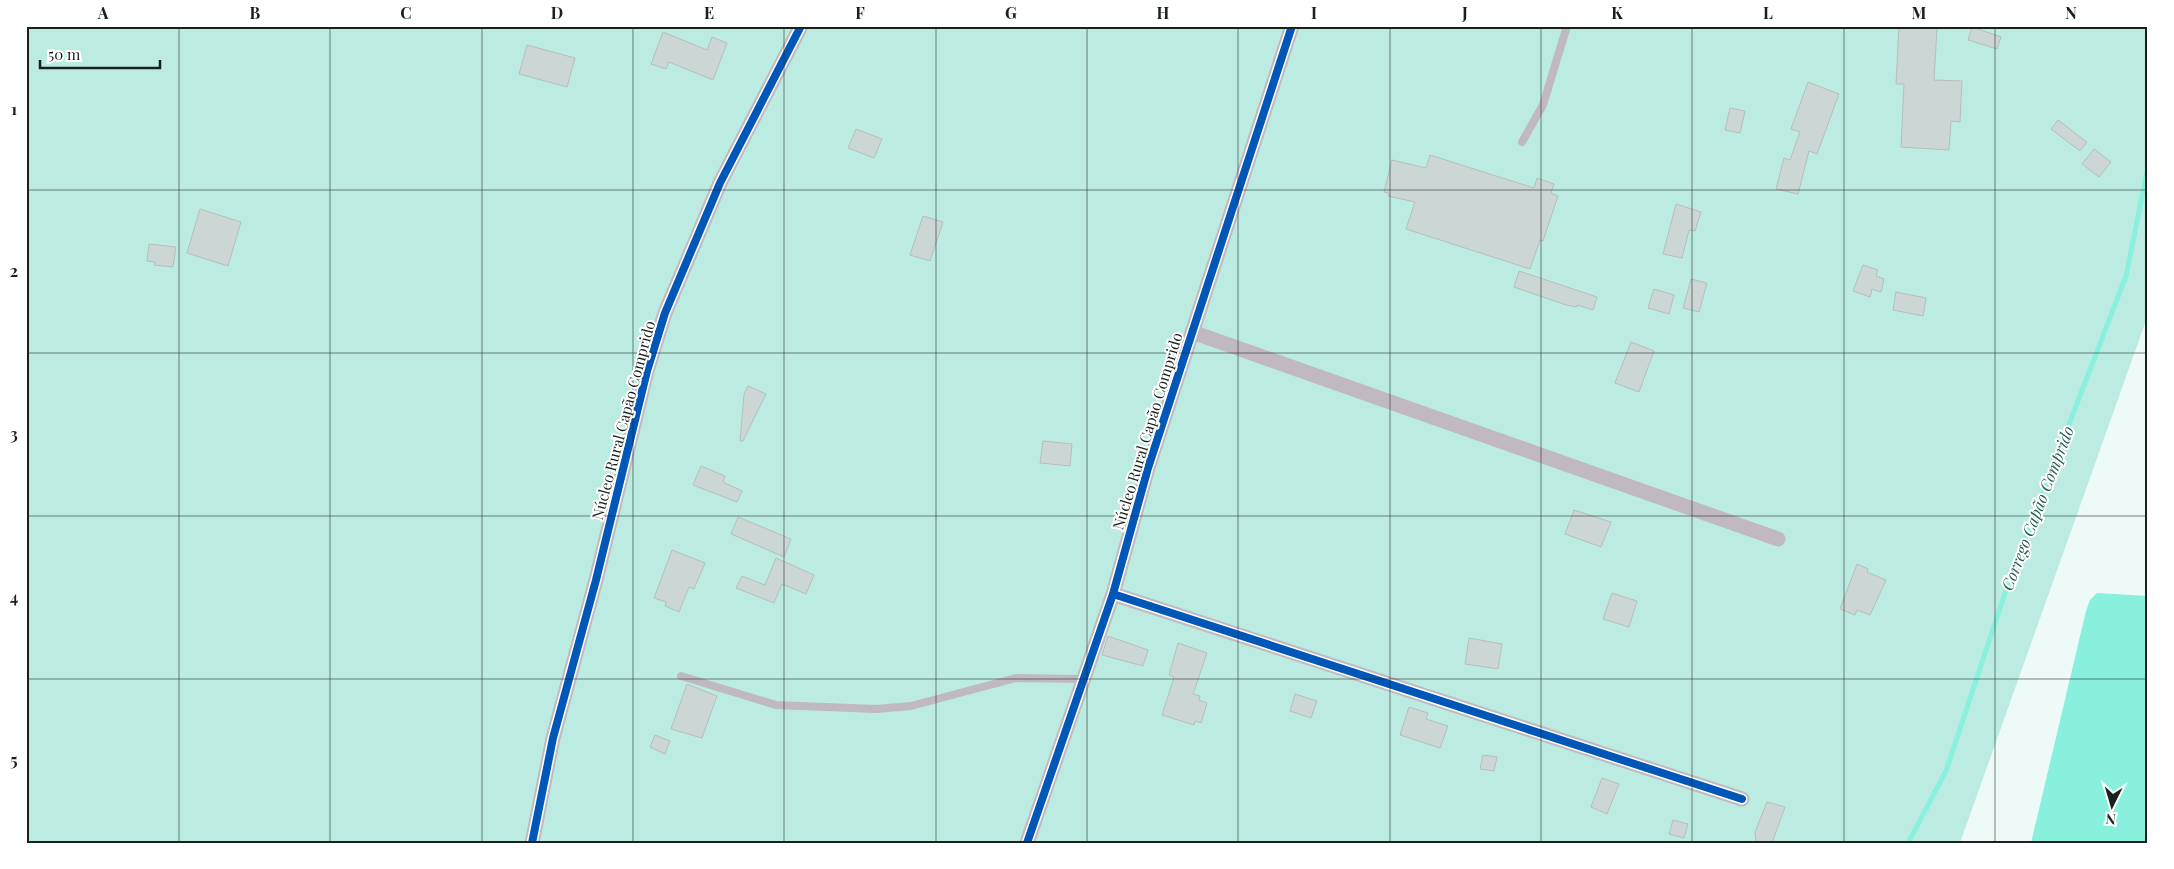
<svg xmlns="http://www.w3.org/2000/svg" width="2174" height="869" font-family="'Playfair Display',serif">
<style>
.green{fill:#bcece1}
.water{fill:#88f0dc}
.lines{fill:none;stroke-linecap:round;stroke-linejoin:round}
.stream{stroke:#88f0dc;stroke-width:5}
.building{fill:#ccd6d4;stroke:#b5bfbc}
.lane{stroke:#c0b9c1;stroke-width:8}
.street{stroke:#c0b9c1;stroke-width:15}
.cycleway-casing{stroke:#fff;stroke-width:11}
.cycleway{stroke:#0057b8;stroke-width:8}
.grid{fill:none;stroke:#19211f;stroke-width:1;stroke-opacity:0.55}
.labels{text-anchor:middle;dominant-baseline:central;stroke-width:4;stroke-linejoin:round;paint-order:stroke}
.street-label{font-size:15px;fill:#19211f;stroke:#fff}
.water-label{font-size:16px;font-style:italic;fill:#235e53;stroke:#fff}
.neatline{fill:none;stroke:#19211f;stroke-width:2}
.grid-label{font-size:16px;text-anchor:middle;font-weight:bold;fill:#19211f}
</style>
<rect width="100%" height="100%" fill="#eefaf7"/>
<!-- green -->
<path class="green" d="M26,26h2122v289l-188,528h-1934z"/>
<!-- water -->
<path class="water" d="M2097,593l51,3v247h-117l55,-232 4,-11z"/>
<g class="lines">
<!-- stream -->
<path class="stream" d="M1908,843l38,-72 64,-193 116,-302 22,-109"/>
</g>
<!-- building -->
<path class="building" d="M1899,26l38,2 -3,52 28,1 -2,41 -9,-1 -2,29 -48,-3 3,-63h-8z
M1972,27l29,10 -4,12 -29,-9z
M663,32l44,18 5,-13 15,6 -14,37 -44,-18 -3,7 -15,-5z
M527,45l48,13 -8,29 -48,-13z
M1808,82l31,12 -22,60 -8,-3 -11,43 -22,-5 8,-31 6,2 10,-28 -9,-3z
M1730,108l15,3 -5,22 -15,-3z
M2058,120l29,22 -7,9 -29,-22z
M856,129l26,10 -8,19 -26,-10z
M2094,149l17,13 -12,15 -17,-13z
M1430,155l104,33 3,-10 17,6 -3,9 7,3 -15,45 -3,-1 -10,29 -124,-40 9,-27 -27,-6 1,-3 -5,-1 8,-32 34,8z
M1676,204l25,8 -6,19 -6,-1 -7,28 -19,-4z
M200,209l41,13 -13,44 -41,-13z
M923,216l20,6 -13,39 -20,-6z
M149,244l27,3 -3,20 -19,-2 1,-3 -8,-1z
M1863,265l15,5 -2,6 8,3 -3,13 -9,-3 -2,8 -17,-6z
M1519,271l78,26 -4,13 -16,-5v2l-11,-2 -52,-18z
M1691,279l16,4 -8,29 -16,-4z
M1654,289l20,6 -5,19 -21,-6z
M1896,292l30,6 -3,18 -30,-6z
M1631,342l23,9 -15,41 -24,-9z
M748,386l18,8 -23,47h-3l4,-47z
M1043,441l29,3 -2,22 -30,-3z
M701,466l24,10 -2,5 2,2 17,8 -5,11 -44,-17z
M1574,510l37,12 -10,25 -36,-13z
M738,517l53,22 -7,18 -53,-23z
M672,550l33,13 -11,26 -5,-2 -10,25 -14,-6 1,-4 -12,-4z
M776,558l38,17 -8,19 -24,-10 -8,19 -38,-15 6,-12 23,9z
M1857,564l11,5 -1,3 19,8 -16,35 -13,-5 -2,5 -15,-6z
M1612,593l25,8 -8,26 -26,-8z
M1108,636l40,14 -5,16 -41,-11z
M1469,638l33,6 -4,25 -33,-5z
M1178,643l29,10 -14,41 7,2 -1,4 8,3 -6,20 -6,-2 -1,4 -32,-10 12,-38 -5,-2z
M687,684l30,12 -15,42 -31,-9z
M1295,694l22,7 -6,17 -21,-7z
M1409,707l19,6 -2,6 22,7 -8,22 -40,-13z
M655,735l15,6 -5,13 -15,-7z
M1483,755l14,2 -3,14 -14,-2z
M1602,778l17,6 -12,30 -16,-7z
M1767,802l18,5 -13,36h-16l-1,-11z
M1673,820l15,4 -4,14 -15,-4z"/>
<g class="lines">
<!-- lane -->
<path class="lane" d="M1522,142l21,-37 24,-79
M681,676l95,29 100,4 35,-3 105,-28 67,1"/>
<!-- street -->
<path class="street" d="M1192,332l586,207
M1113,594l629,205
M532,843l21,-105 43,-158 51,-209 18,-58 55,-130 81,-157
M1027,843l86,-249 35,-126 144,-442"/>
<!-- cycleway casing -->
<g class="cycleway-casing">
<path id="cycleway" d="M1113,594l629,205
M532,843l21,-105 43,-158 51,-209 18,-58 55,-130 81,-157
M1027,843l86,-249 35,-126 144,-442"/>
</g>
<!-- cycleway -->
<use href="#cycleway" class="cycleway"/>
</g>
<!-- grid -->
<path class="grid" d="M179,26v817M330,26v817M482,26v817M633,26v817M784,26v817M936,26v817M1087,26v817M1238,26v817M1390,26v817M1541,26v817M1692,26v817M1844,26v817M1995,26v817M26,190h2122M26,353h2122M26,516h2122M26,679h2122"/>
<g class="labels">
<!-- street labels -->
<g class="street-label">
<text transform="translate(623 420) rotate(-75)">Núcleo Rural Capão Comprido</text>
<text transform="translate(1147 431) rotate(-73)">Núcleo Rural Capão Comprido</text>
</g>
<!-- water labels -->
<g class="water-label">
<text transform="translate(2037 508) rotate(-69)">Corrego Capão Comprido</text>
</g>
</g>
<!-- border -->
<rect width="2174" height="869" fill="none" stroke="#ffffff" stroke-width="55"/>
<!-- north arrow -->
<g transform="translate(2112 806) rotate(185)" stroke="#ffffff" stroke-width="4" paint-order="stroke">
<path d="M0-4L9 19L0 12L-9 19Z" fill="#19211f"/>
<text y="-8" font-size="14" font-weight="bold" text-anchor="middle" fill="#19211f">N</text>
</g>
<!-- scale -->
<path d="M40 60v8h120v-8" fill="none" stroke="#19211f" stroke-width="2.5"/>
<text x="48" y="60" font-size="15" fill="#19211f" stroke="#ffffff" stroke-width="4" paint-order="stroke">50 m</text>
<rect x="28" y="28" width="2118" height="814" class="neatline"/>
<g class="grid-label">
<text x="103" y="19">A</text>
<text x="255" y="19">B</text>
<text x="406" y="19">C</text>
<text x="557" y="19">D</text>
<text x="709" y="19">E</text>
<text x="860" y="19">F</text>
<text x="1011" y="19">G</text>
<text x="1163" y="19">H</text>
<text x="1314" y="19">I</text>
<text x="1465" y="19">J</text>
<text x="1617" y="19">K</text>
<text x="1768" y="19">L</text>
<text x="1919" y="19">M</text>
<text x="2071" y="19">N</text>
<text x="14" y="115">1</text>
<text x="14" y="277">2</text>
<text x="14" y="440">3</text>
<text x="14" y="603">4</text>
<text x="14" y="766">5</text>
</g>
</svg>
